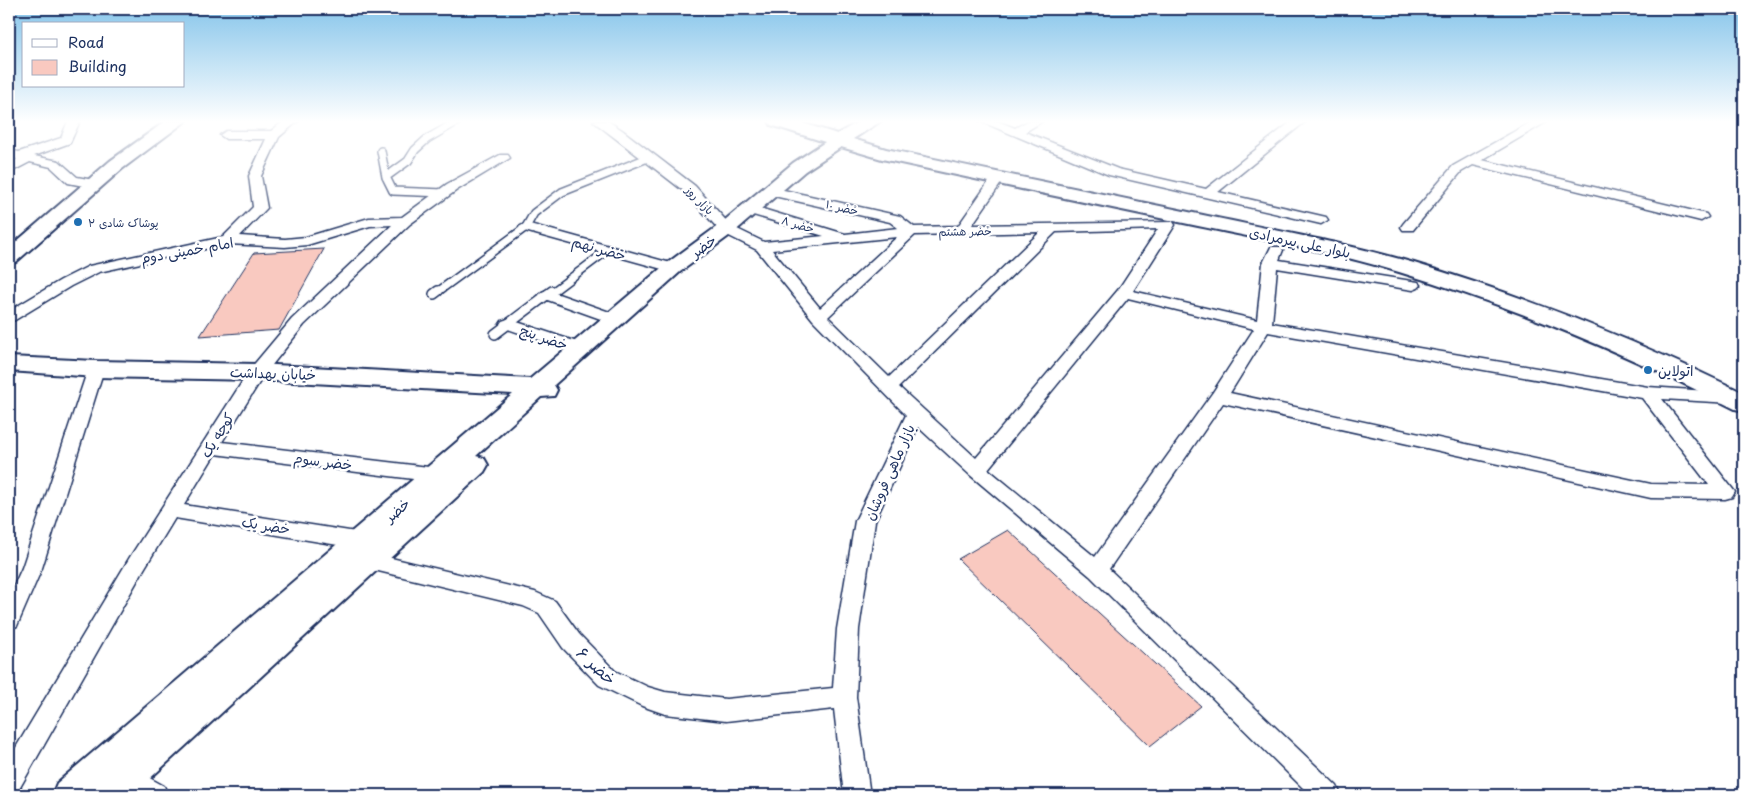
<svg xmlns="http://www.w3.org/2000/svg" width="1753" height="804" font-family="'Playpen Sans','Playpen Sans Arabic',sans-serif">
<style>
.building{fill:#f9c9c0;stroke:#1b2f5e}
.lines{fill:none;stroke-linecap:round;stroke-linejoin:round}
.lane-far1-casing{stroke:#1b2f5e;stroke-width:10}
.lane-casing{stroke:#1b2f5e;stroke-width:12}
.street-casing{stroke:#1b2f5e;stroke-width:3}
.secondary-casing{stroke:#1b2f5e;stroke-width:4}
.lane-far1{stroke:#fff;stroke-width:7}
.lane{stroke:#fff;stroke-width:9}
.street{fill:#fff;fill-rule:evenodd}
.secondary{fill:#fff;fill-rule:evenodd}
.poi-dot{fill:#1f6fb2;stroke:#fff;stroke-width:2}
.labels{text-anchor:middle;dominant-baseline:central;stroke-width:5;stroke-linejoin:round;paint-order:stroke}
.far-street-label{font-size:11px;fill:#1b2f5e;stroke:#fff}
.far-poi-label{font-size:11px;fill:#1b2f5e;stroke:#fff;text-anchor:start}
.street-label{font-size:14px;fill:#1b2f5e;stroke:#fff}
.poi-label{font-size:14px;fill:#1b2f5e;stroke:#fff;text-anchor:start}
.near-street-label{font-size:16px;fill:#1b2f5e;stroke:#fff}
</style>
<rect width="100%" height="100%" fill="#fff"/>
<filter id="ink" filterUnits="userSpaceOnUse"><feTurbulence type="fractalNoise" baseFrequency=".02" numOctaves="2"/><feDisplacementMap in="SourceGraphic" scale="10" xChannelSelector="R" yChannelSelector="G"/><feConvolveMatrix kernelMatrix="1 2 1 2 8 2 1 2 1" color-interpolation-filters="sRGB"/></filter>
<g filter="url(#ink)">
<!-- building -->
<path class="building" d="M324,249l-45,81 -79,6 54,-83z
M1008,530l193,176 -51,40 -192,-187z"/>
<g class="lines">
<!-- lane-far1 casing -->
<g class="lane-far1-casing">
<path id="lane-far1" d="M381,151l5,26
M444,193l-51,-2 -7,-14 22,-16 7,-11 12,-11 31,-18
M436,293l90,-66 8,-14 28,-21 88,-35
M551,293l57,-43"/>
</g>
<!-- lane casing -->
<g class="lane-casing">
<path id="lane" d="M434,294l4,-3
M495,334l57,-43"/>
</g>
<!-- street casing -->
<g class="street-casing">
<path id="street" d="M68,121h12l-10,22 -36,13 25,5 18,16 22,4 1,3 -1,3 -5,1 -26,-5 -17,-16 -21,-5 -21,11v-9l8,-5 -8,-1v-8l10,2 42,-14z
M284,121h14l-19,16 -18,39 6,32 -27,28 45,3 21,-2 63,-19 33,-1 45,-33 53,-29h8l2,3 -53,32 -47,34 -106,101 -40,50 -42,67 215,26 7,2 3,5 -3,5 -7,2 -222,-28 -31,51 178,28 7,2 3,6 -3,6 -7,2 -187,-31 -31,51 -126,222 -9,3v-35l121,-202 121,-189 41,-49 100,-94 -22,1 -63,19 -22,2 -57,-3 -129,28 -28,14 -56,34 -6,2v-11l52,-31 28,-14 134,-29 30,-30 -4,-31 17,-37h-40l-6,-4 6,-4h45z
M593,121h15l14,9 73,56 36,40 33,16 60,-6 -81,-24 -2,-3 2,-3h10l92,28 53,-6 -8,-6 -125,-28 -2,-3 2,-3 5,-1 130,29 14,11 44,-1 35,-50 5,-1 6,4 -32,46 201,-3 2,3 -42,66 124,29 6,-57 8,-16h10l2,3 -4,10 139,22 3,3 -3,3 -5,2 -136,-22 -5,55 376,64 90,6 3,4 -3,4 -6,2 -70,-4 73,93 -3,5 -7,2 -74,-1 -428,-95 -114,166 228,217 4,9h-31l-220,-219 -120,-101 -52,-48 -43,94 -16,108 -3,68 14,98h-26l-10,-86 -108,12 -61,-7 -23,-8 -43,-21 -36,-37 -24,-35 -16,-7 -153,-37 -7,-2 -3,-6 3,-6 7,-2 165,39 20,9 24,33 36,37 33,16 17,5 61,7 107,-11 4,-59 18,-108 51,-106 -93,-95 -56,-70 -36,-18 -36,-40zM1158,229l-40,61 -142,168 -77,-71 157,-155zM1040,232l-151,145 -61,-60 87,-82zM897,237l-77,71 -48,-58zM1128,298l126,31 -41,63 -118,165 -107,-88zM1268,332l374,66 67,87 -58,-1 -421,-91z
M980,121h17l18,7 13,-7h15l-18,11 93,37 88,20 86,-68h14l-88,71 108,25 2,3 -7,4 -212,-49z
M1533,121h15l-66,39 224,54 2,3 -7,4 -228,-56 -12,7 -48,58h-10l-2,-3 2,-3 50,-58z
M526,223l152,42 2,3 -2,3 -5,1 -152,-42 -2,-3z
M547,290l74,26 2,3 -2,3h-12l-67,-24 -3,-3 3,-3z
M508,319l78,26 2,4 -2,4 -6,1 -78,-27 -2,-3 2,-3z
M96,364l6,1 2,4 -62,199 -25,58 -8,3v-33l13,-28 66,-199 2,-4z
M126,765l38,21 4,9c-21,0 -45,4 -55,-18l4,-8z"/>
</g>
<!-- secondary casing -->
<g class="secondary-casing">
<path id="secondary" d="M166,121h20l-64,48 -106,93 -7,2v-16l101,-87z
M769,121h27l41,13 23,-13h21l-28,18 33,10c106,22 211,44 317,66 70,15 142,28 211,48 113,34 224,78 330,130v18l-9,-2c-108,-55 -220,-102 -336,-137 -66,-20 -134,-32 -201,-46 -105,-22 -211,-44 -316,-67l-41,-12 -36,24 -72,62 -53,39 -126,113 3,5 -3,6 -13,1 -65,59 8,2 4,7 -4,7 -352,323h-80l5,-12 456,-389 -256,-14 -161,-3 -87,-6v-14l87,4 161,3 273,15 136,-115 53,-39 74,-62 32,-21 -54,-17z"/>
</g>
<!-- lane-far1 -->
<use href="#lane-far1" class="lane-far1"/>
<!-- lane -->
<use href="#lane" class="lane"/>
<!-- street -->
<use href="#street" class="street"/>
<!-- secondary -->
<use href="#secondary" class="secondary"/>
</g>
</g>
<!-- sky -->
<linearGradient id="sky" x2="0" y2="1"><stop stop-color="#84c4ea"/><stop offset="0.52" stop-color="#fff"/><stop offset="1" stop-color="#fff" stop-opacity="0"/></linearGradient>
<rect width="1753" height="234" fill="url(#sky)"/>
<!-- markers -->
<g class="poi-dot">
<circle cx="78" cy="222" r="5"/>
<circle cx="1648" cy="370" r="5"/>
</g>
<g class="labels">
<!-- far-street labels -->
<g class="far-street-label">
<text transform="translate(700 200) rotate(46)">بازار روز</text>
<text transform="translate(842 207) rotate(13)">خضر ۱۰</text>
<text transform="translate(798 224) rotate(16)">خضر ۸</text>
<text transform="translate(965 231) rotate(-1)">خضر هشتم</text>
</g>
<!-- far-poi labels -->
<g class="far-poi-label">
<text x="88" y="222">پوشاک شادی ۲</text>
</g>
<!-- street labels -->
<g class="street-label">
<text transform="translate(1300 242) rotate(12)">بلوار علی پیرمرادی</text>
<text transform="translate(703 246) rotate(-37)">خضر</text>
<text transform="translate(599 248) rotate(16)">خضر نهم</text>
<text transform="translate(187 250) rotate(-10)">امام خمینی دوم</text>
<text transform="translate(544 337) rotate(19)">خضر پنج</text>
<text transform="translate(273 373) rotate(2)">خیابان بهداشت</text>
<text transform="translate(217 435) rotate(-58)">کوچه یک</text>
<text transform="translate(323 461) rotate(7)">خضر سوم</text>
<text transform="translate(889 472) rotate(-66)">بازار ماهی فروشان</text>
<text transform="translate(397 510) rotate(-41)">خضر</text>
<text transform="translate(266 525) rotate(9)">خضر یک</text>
</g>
<!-- poi labels -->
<g class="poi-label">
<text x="1658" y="370">اتولاین</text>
</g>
<!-- near-street labels -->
<g class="near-street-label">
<text transform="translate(597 665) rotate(43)">خضر ۶</text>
</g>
</g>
<!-- margin -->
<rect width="1753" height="804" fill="none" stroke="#fff" stroke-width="30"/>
<rect x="15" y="15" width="1723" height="774" fill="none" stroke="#1b2f5e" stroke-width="2" filter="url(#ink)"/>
<!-- legend -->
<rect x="22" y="22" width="162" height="65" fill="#ffffff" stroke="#a4acbf"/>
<rect x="32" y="39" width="25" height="8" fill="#ffffff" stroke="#a4acbf"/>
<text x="68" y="48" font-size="15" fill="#1b2f5e">Road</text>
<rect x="32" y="60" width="25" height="15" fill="#f9c9c0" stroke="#a4acbf"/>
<text x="68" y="72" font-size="15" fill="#1b2f5e">Building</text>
</svg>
